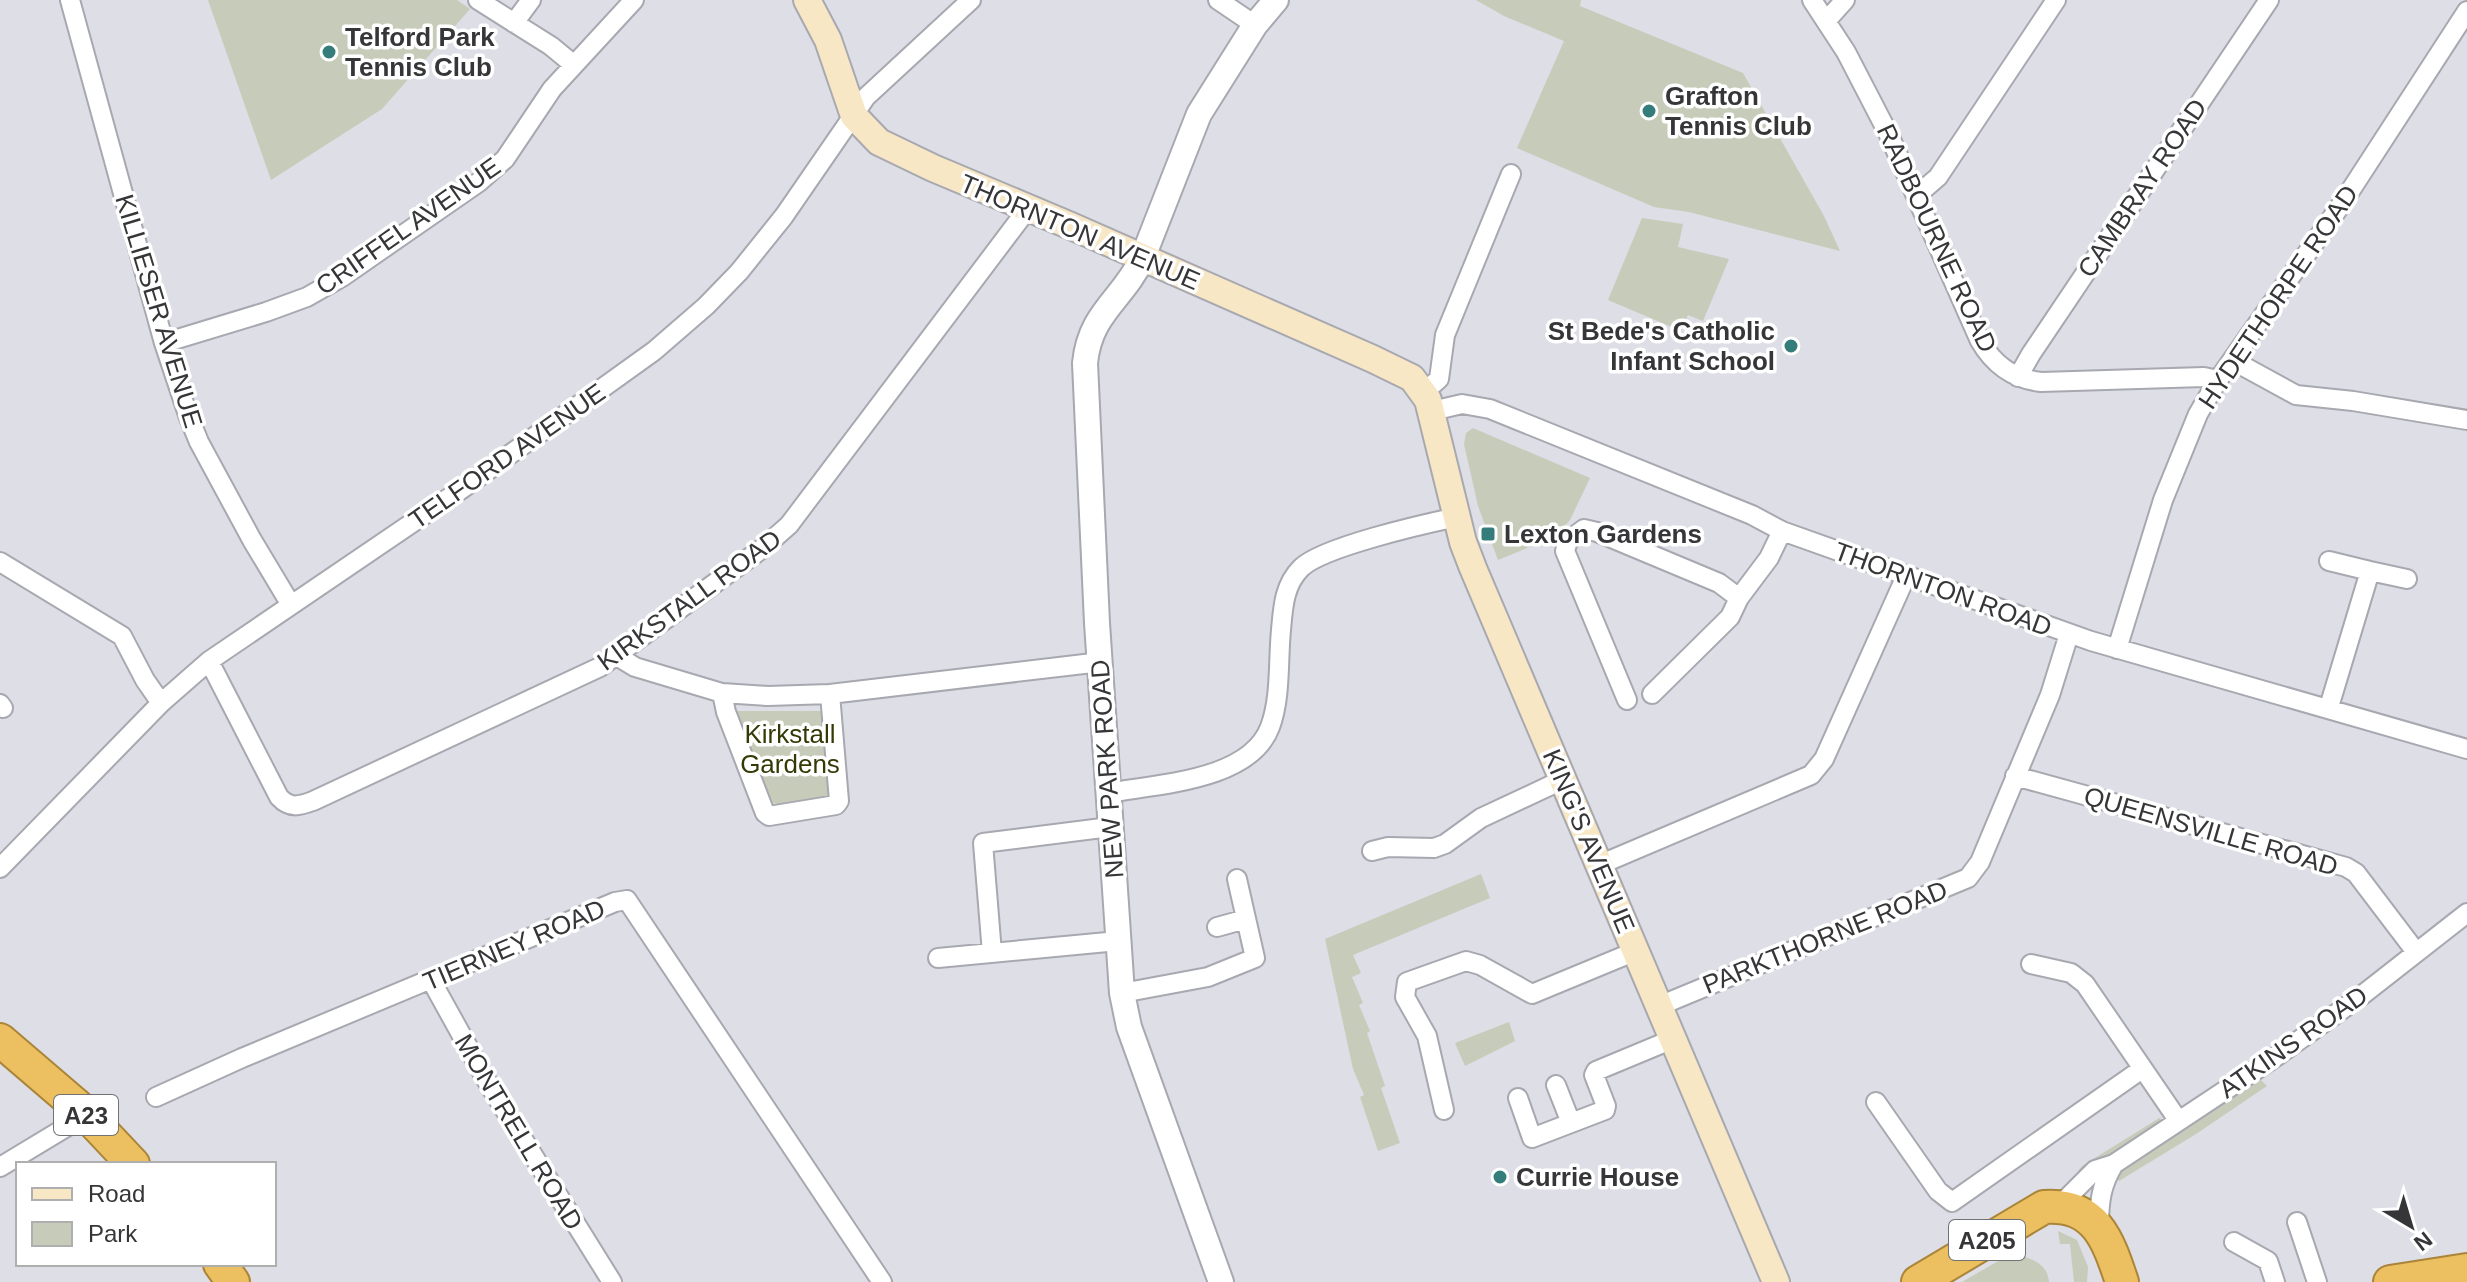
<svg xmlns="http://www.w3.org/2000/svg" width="2467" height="1282" font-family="Arial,sans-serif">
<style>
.green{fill:#c7cbb9}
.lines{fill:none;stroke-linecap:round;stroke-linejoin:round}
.minor-casing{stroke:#a7a8b0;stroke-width:22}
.tertiary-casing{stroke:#a7a8b0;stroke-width:28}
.secondary-casing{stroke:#a7a8b0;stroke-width:30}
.trunk-casing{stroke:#aa8539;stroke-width:36}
.minor{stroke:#fff;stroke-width:18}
.tertiary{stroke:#fff;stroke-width:24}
.secondary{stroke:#f8e7c4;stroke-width:26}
.trunk{stroke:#ecbf60;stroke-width:32}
.poi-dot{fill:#347d7a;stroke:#fff;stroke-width:3}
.labels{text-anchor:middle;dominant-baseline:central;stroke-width:7;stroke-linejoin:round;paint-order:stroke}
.shield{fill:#fff;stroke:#727274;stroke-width:2}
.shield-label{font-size:24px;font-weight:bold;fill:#363639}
.poi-label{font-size:26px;font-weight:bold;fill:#363639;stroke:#fff;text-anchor:start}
.street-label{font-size:26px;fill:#363639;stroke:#fff}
.park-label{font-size:26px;fill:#343a05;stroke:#fff}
</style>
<rect width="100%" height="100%" fill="#dddee6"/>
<!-- green -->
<path class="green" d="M208,0h249l13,9 -88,100 -111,71z
M1476,0h105l-1,6 163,67 81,143 16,35 -151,-39 -35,-5 -137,-59 47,-107 -60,-25z
M1642,218l41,6 -5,23 51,12 -26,62 -15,-6 -7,16 -73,-31z
M1473,428l117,50 -20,42 -16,17 -56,23 -20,-54 -14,-62 2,-11z
M732,711h94l2,86 -47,8 -8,-2z
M1481,874l9,24 -137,57 8,18 -9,4 11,26 -4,2 11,26 -3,2 18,53 -4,2 19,55 -22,8 -18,-54 4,-2 -11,-26 -28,-130z
M1509,1022l6,19 -50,25 -10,-23z
M2260,1079l7,7 -71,48 -77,47 -5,-6z
M2161,1117l-2,6 -80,55 -1,-7 4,-5z
M2058,1231l19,9 11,27 -1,15h-13l-4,-38h-10z
M2012,1253c18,6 35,8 37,29h-87z"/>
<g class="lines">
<!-- minor casing -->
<g class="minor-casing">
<path id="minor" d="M70,0l94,343 24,72 11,27 53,98 39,65
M478,0l73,46 23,19
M1218,0l37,25
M1812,0l34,52 43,83 91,206c14,24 33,38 61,41l163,-5 14,3
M1827,20l18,-20
M514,23l17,-23
M1916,196l22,-19 118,-177
M164,343l102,-31 41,-15 35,-20 137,-95 26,-23 47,-70 82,-89
M2232,360l64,35 57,6 114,19
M2018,377l13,-23 238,-354
M1424,392l15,-13 6,-44 66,-161
M1432,411l30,-7 28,5 262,106 30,16 309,110 376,108
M0,562l122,74 23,44 16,23
M2370,571l37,8
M1739,598l30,-40 13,-27
M2117,649l46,-149 35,-86 20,-34 125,-178 124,-191
M617,656l18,11 87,26
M209,661l70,136c11,12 20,9 34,4l287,-134 163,-119 26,-23 234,-310 4,-8
M830,694l-62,2 -46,-3 4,19 39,101 4,3 67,-11 3,-4 -9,-107 271,-32
M1627,700l-62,-149 3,-10 16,-12 13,3 122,51 20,15 -9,19 -78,77
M0,704l3,4
M2329,707l41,-136 -41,-10
M2015,776l331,91 10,6 60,79
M1108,793c49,-9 142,-12 162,-66 11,-29 8,-67 11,-97 2,-23 3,-45 20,-62 21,-21 123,-44 156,-51
M1372,851l16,-4 46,1 11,-4 36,-26 81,-38
M1599,865l212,-90 13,-16 82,-183
M0,868l161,-165 48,-42 250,-170 195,-140 52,-45 33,-34 45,-56 82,-119 105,-97
M1217,927l29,-8
M992,953l-9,-110 127,-16
M938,958l180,-17
M2031,964l40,9 14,11 93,136
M431,980l57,103 124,199
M1122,993l86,-16 47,-19 -18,-79
M1659,1006l309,-128 12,-16 70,-167 19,-61
M1556,1085l15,38
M156,1097l86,-39 373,-156 12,-2 255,382
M1518,1098l14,40 73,-28 1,-4 -12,-31 2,-4 77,-32
M1876,1102l62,89 14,11 190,-133
M1444,1110l-17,-74 -22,-39 2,-15 59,-21 14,4 52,29 104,-43
M0,1167l73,-44 11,-11
M2059,1206l36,-36 19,-6 163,-108 84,-60 106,-83
M2297,1222l20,60
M2099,1227c0,-25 2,-42 15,-63
M2234,1242l34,19 7,21"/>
</g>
<!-- tertiary casing -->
<g class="tertiary-casing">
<path id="tertiary" d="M1221,1282l-92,-255 -7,-34 -25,-370 -12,-260c5,-51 38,-63 58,-106l56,-143 56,-89 21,-25"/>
</g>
<!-- secondary casing -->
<g class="secondary-casing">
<path id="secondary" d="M807,0l21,40 26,76 25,26 54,26 138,58 302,133 39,19 16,22 35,142 10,26 303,714"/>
</g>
<!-- trunk casing -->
<g class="trunk-casing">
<path id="trunk" d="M0,1040l84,72 49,52
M220,1264l13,18
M1918,1282l126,-75c52,-4 64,33 78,75
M2390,1282l77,-12"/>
</g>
<!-- minor -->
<use href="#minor" class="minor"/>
<!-- tertiary -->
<use href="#tertiary" class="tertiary"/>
<!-- secondary -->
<use href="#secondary" class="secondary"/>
<!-- trunk -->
<use href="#trunk" class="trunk"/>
</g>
<!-- markers -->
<g class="poi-dot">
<circle cx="329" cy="52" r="8"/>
<circle cx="1649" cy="111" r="8"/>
<circle cx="1791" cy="346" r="8"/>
<rect x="1480" y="526" width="16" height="16" rx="4"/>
<circle cx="1500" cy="1177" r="8"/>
</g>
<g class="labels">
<!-- shield labels -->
<g class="shield">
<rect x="54" y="1095" width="64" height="40" rx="6"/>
<rect x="1949" y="1220" width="76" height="40" rx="6"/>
</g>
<g class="shield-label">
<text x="86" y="1115">A23</text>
<text x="1987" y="1240">A205</text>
</g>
<!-- poi labels -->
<g class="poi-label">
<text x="345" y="37">Telford Park<tspan x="345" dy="30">Tennis Club</tspan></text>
<text x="1665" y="96">Grafton<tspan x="1665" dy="30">Tennis Club</tspan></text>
<text x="1775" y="331" text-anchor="end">St Bede's Catholic<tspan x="1775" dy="30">Infant School</tspan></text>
<text x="1504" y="534">Lexton Gardens</text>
<text x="1516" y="1177">Currie House</text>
</g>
<!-- street labels -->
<g class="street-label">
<text transform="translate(2142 188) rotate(-56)">CAMBRAY ROAD</text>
<text transform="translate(408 226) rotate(-35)">CRIFFEL AVENUE</text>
<text transform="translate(1080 232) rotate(23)">THORNTON AVENUE</text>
<text transform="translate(1937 238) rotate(65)">RADBOURNE ROAD</text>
<text transform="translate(2278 297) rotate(-56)">HYDETHORPE ROAD</text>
<text transform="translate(159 311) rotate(73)">KILLIESER AVENUE</text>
<text transform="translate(507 456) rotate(-35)">TELFORD AVENUE</text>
<text transform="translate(1943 589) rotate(20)">THORNTON ROAD</text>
<text transform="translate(689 600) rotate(-36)">KIRKSTALL ROAD</text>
<text transform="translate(1107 769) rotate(-94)">NEW PARK ROAD</text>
<text transform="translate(2211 831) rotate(16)">QUEENSVILLE ROAD</text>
<text transform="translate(1589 841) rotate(67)">KING'S AVENUE</text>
<text transform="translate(1825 937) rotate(-22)">PARKTHORNE ROAD</text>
<text transform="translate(514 945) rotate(-23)">TIERNEY ROAD</text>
<text transform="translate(2293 1042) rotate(-35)">ATKINS ROAD</text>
<text transform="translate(519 1132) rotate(59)">MONTRELL ROAD</text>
</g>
<!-- park labels -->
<g class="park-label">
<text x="790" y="734">Kirkstall<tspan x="790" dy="30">Gardens</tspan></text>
</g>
</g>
<!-- legend -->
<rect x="16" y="1162" width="260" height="104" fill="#ffffff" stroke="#afafb0" stroke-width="2"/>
<rect x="32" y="1188" width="40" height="12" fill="#f8e7c4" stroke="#afafb0" stroke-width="2"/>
<text x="88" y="1202" font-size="24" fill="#363639">Road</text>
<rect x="32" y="1222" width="40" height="24" fill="#c7cbb9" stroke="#afafb0" stroke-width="2"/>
<text x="88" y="1242" font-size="24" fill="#363639">Park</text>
<!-- north arrow -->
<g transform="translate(2411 1226) rotate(142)" stroke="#ffffff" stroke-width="6" paint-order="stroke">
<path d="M0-6L14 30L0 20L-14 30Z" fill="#363639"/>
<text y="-12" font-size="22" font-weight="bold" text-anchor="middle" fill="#363639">N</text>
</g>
</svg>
